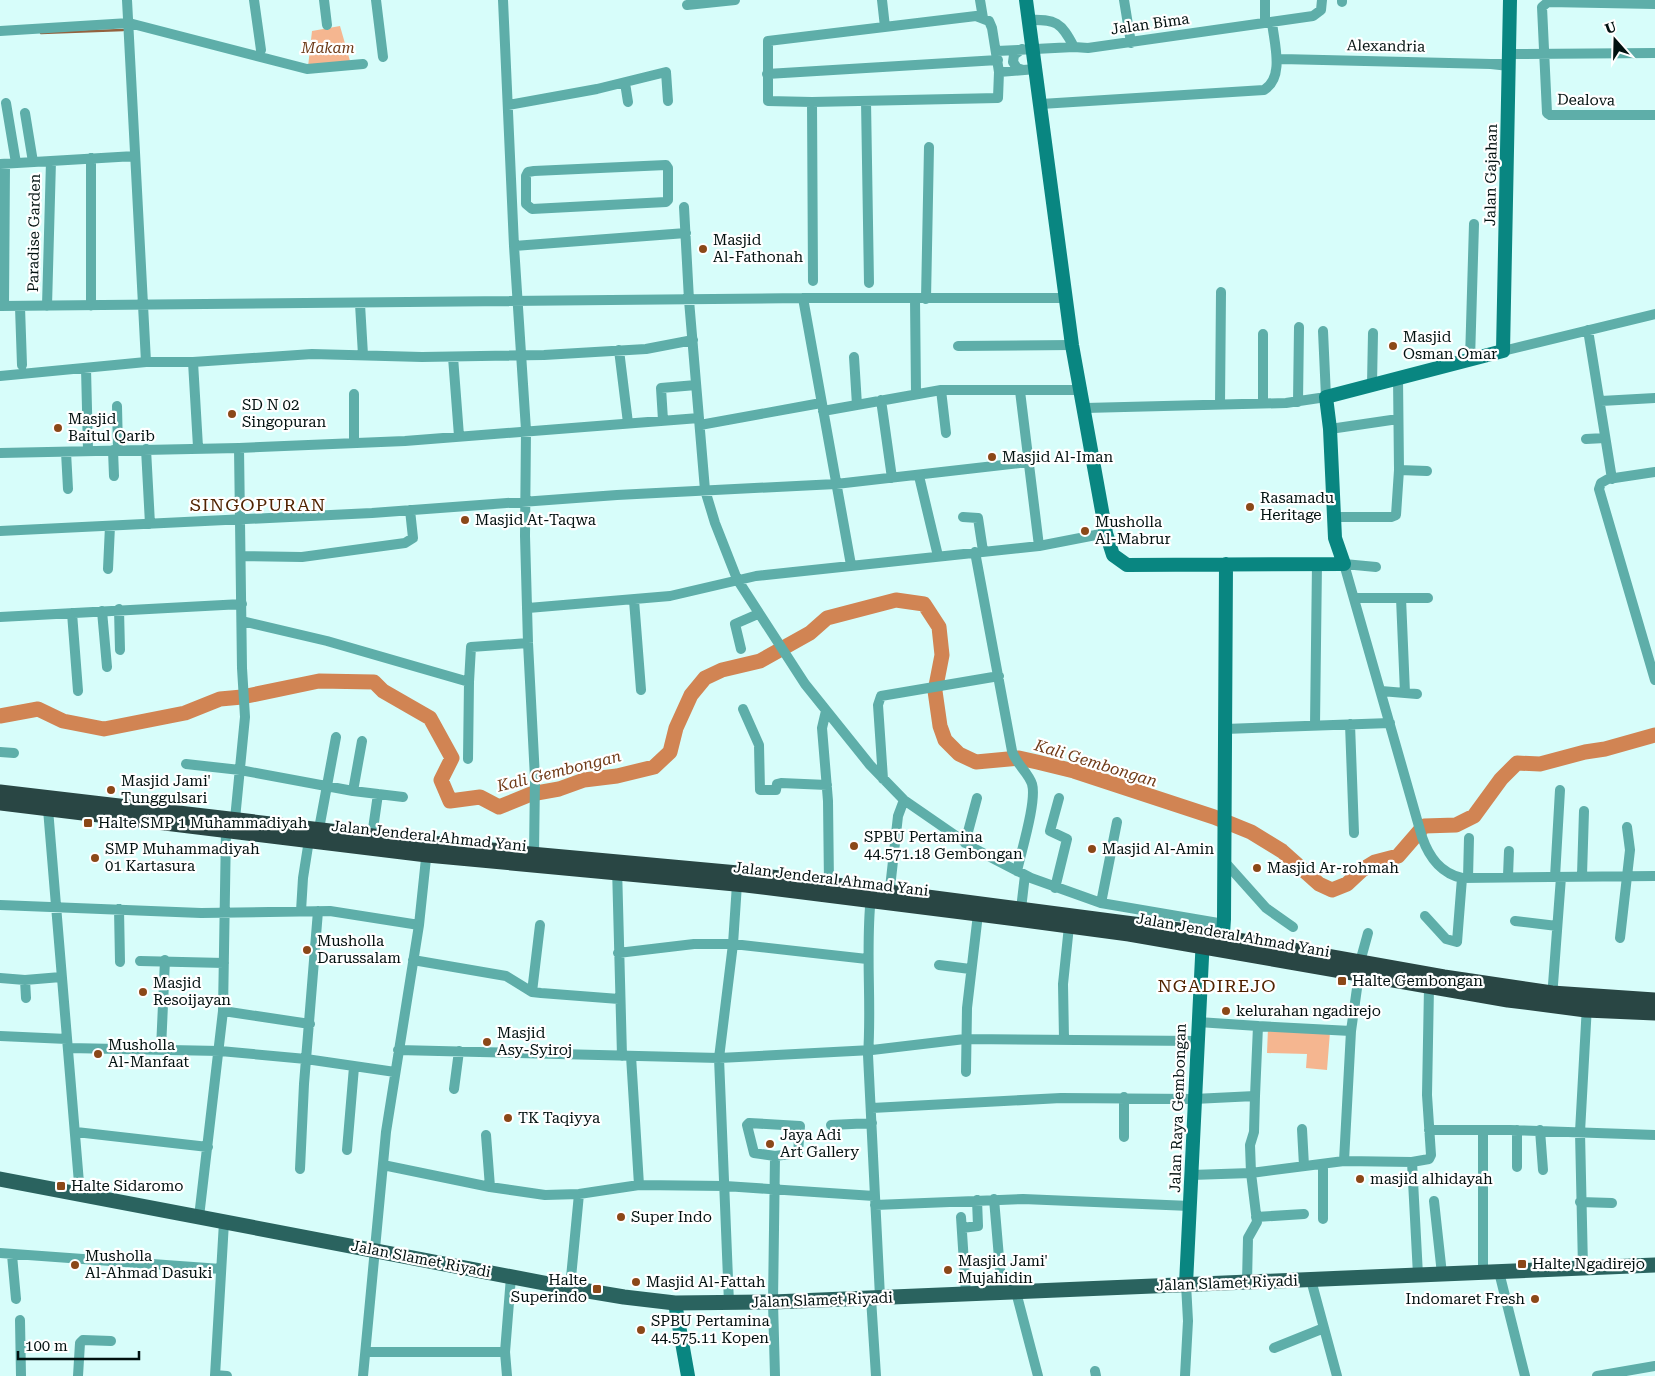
<svg xmlns="http://www.w3.org/2000/svg" width="1655" height="1376" font-family="'Roboto Serif',serif">
<style>
.green{fill:#f5b690}
.lines{fill:none;stroke-linecap:round;stroke-linejoin:round}
.stream{stroke:#93623f;stroke-width:2.5}
.river{stroke:#d18453;stroke-width:15}
.street{stroke:#5eaea9;stroke-width:10}
.secondary{stroke:#098681;stroke-width:14}
.primary{stroke:#2a635f;stroke-width:15}
.highway{stroke:#294644;stroke-width:15}
.poi-dot{fill:#8b4818;stroke:#fff;stroke-width:2}
.labels{text-anchor:middle;dominant-baseline:central;stroke-width:4.5;stroke-linejoin:round;paint-order:stroke}
.street-label{font-size:15px;fill:#021110;stroke:#fff}
.park-label{font-size:15px;font-style:italic;fill:#6e3b18;stroke:#fff}
.poi-label{font-size:15px;fill:#021110;stroke:#fff;text-anchor:start}
.water-label{font-size:16px;font-style:italic;fill:#6f3b18;stroke:#fff}
.quarter-label{font-size:18px;letter-spacing:1px;fill:#502301;stroke:#fff}
</style>
<rect width="100%" height="100%" fill="#d7fdfa"/>
<!-- green -->
<path class="green" d="M340,26l10,35 -42,6 4,-36z
M1268,1028l62,4 -3,38 -21,-2 1,-14 -40,-1z"/>
<g class="lines">
<!-- stream -->
<path class="stream" d="M41,33l82,-3"/>
<!-- river -->
<path class="river" d="M0,716l38,-7 25,12 41,8 81,-16 35,-14 22,-2 77,-16 55,1 9,9 47,27 22,40 -11,22 9,21 30,-4 19,10 32,-13 28,-5 25,-9 33,-4 37,-9 16,-15 6,-24 15,-33 14,-17 17,-8 38,-9 50,-28 17,-15 69,-18 28,4 15,23 3,28 -7,36 5,35 5,14 14,14 17,8 43,-4 18,4 37,9 140,46 37,15 31,19 37,33 13,6 15,-6 15,-14 13,-8 23,-6 26,-30 32,-1 18,-9 27,-37 16,-16 23,1 45,-12 20,-3 50,-14"/>
<!-- street -->
<path class="street" d="M127,0l19,362
M254,0l7,50
M324,0l3,25
M376,0l7,57
M503,0l11,246 12,184 -1,106 3,107 7,135 -1,76
M882,0l3,27
M980,0l3,18
M1124,0l7,43
M1265,0v23
M1342,2v-2
M1655,4l-107,-2 -6,5 5,106 3,2h105
M687,5l48,-5
M976,16l13,5 3,7 7,44 -1,26 -186,4 -44,-1v-60z
M1028,20c28,-1 33,2 46,27
M0,31l129,-8 178,46 56,-5
M1022,49l-8,6 -1,7 4,6 6,2
M997,51l77,-4 14,1 225,-32 8,-6 1,-10
M1509,54l146,-1
M1281,59l210,5
M1509,66l-18,-2h18
M999,72l37,-3
M767,74l231,-14
M625,83l3,19
M866,101l3,182
M812,102l1,179
M6,103l10,60
M1041,104l223,-14c21,-13 10,-47 8,-68
M508,105l89,-16 69,-17 2,29
M25,113l8,49
M91,158v148
M0,164l135,-8
M666,165l2,3v32l-2,2 -134,7 -6,-5v-28l2,-4 6,-1z
M684,207l5,93 16,190 10,33 22,56 68,105 65,81 34,35 71,49 56,29 70,25 123,21
M514,246l172,-13
M803,298l48,267
M915,299l1,94
M926,299l3,-152
M360,304l3,51
M0,306l803,-8h263
M4,306l1,-142
M47,306l4,-145
M20,307l2,58
M1588,330l24,149
M958,346l114,-1
M619,350l9,73
M1503,351l152,-37
M453,357l6,79
M854,357l3,48
M1470,360l4,-136
M193,362l119,-8 110,3 122,-2 102,-6 47,-9
M86,368l2,82
M0,376l146,-14h47l5,85
M1372,384l1,-51
M941,390l5,43
M1020,391l19,155
M881,400l11,78
M1601,401l54,-3
M1298,402l1,-75
M1263,403v-69
M1220,405l1,-113
M117,406l1,44
M1085,408l201,-5 40,-6 -3,-66
M823,411l118,-21h141
M663,420l-2,-32 35,-3
M700,425l121,-22
M1330,429l68,-10
M1586,439l19,-1
M354,443v-49
M146,449l4,75
M113,450l1,26
M66,452l2,37
M0,453l239,-5 166,-7 294,-23
M1399,470l28,1
M1655,472l-47,7 -7,4 -2,6 56,191
M919,476l19,80
M963,517l15,1 5,33
M1335,517h56l5,-2 3,-45 -1,-92
M0,531l372,-18 245,-18 219,-11 193,-22
M975,552l37,199c4,13 16,21 20,33 5,17 -11,68 -15,87
M242,556l60,1 103,-14 8,-5 -3,-28
M1376,567l-32,-3 78,273c7,20 18,36 40,41l193,-2
M108,569l2,-43
M1354,598h74
M1401,598l4,95
M634,600l7,90
M528,608l142,-12 86,-20 283,-30 67,-13
M119,609l1,41
M102,611l5,56
M72,613l6,78
M0,617l242,-13
M242,621l85,20 142,41 2,-35 57,-4
M741,649l-6,-25 23,-10
M1381,691l36,3
M743,709l16,36 1,45h16l1,-6 4,-1 46,2
M826,711l-4,17 6,73 1,83
M1350,724l4,109
M1315,725l2,-162
M1225,729l165,-6
M0,752l14,1
M468,759l1,-77
M186,764l54,6 113,21 9,-50
M883,779l-5,-74 3,-9 118,-20
M353,791l50,6
M48,809l32,386
M235,819l10,-102 -3,-49 -3,-220
M319,829l17,-92
M372,836l6,-42
M965,843l12,-45
M1224,861l42,47 27,19
M617,867l5,189
M1582,875l2,-64
M1508,876l1,-25
M1555,877l5,-87
M1468,878l1,-40
M1055,888l12,-49 -17,-8 9,-33
M871,896c-6,53 1,107 -3,159l12,242
M889,897l9,-81 6,-16
M1101,903l16,-81
M0,905l201,8 129,-2 89,14
M119,909l1,53
M1021,909l4,-34
M301,911l2,-33 6,-38
M1425,916l21,23 11,3 5,-64
M1515,921l42,5
M1620,938l10,-88 -3,-23
M618,953l76,-9h39l134,15
M413,960l93,16 26,16 9,1 78,6
M140,961l84,2
M1360,962l8,-29
M939,965l31,4
M0,978l25,2 36,-3
M25,980l1,18
M532,992l8,-67
M1552,998l9,-121
M223,1011l87,13
M1198,1022l60,4
M0,1036l67,3
M1064,1039l-1,-55 6,-58
M68,1048l152,3 86,8 89,13
M161,1049l4,-89
M398,1050l321,8 153,-8 93,-11 232,2
M631,1056l8,129
M966,1072l1,-64 11,-94
M454,1089l5,-38
M1255,1096l3,-70 93,5 8,-57
M1124,1097v40
M872,1108l189,-10 133,1 61,-3 -1,36 -4,13 1,28 6,49 -9,16 -1,44
M831,1125l41,-2
M1302,1129l2,37
M1429,1130h81l145,5
M1540,1130l3,40
M76,1132l132,15
M486,1135l4,52
M347,1150l7,-83
M775,1156l23,-3 2,-27 -51,-3 -2,2 7,28 21,3 -2,146 2,74
M1344,1161l7,-130
M1323,1164v55
M383,1165l107,22 55,8 34,-1 60,-9 86,1 149,10
M1517,1167v-37
M300,1169l4,-85 14,-173
M1191,1175l60,-2 93,-12 68,1
M994,1199l8,94
M1434,1201l8,73
M1580,1202l32,1
M875,1205l148,-6 167,7
M199,1217l24,-206 3,-181
M961,1217l5,77
M1256,1217l48,-3
M962,1228l16,-2 -1,-26
M0,1253l221,16
M12,1255l4,44
M1583,1268l-3,-136 7,-127
M1483,1272v-142
M1499,1272l26,104
M1418,1275l-6,-113 17,-3 2,-4 -4,-60 2,-108
M1311,1280l26,96
M570,1288l9,-94
M1016,1292l22,84
M871,1298l5,78
M729,1303l-10,-245 14,-114 4,-60
M20,1320l1,56
M1274,1348l50,-20
M366,1352h139
M1095,1371l1,5
M215,1375l12,1
M78,1376l2,-33 3,-3 28,1
M215,1376l9,-154
M363,1376l23,-244 33,-207 8,-76
M507,1376l-2,-24 6,-75
M1185,1376l3,-55 -2,-37
M1597,1376l58,-10"/>
<!-- secondary -->
<path class="secondary" d="M1026,0l46,345 34,188 7,22 14,10 217,-1 -9,-26 -5,-109 -4,-32 177,-46 7,-351
M1222,948l2,-29 2,-355
M1186,1284l17,-347
M675,1303l13,73"/>
<!-- primary -->
<path class="primary" d="M0,1179l570,109 54,9 51,6 98,-1 882,-37"/>
<!-- highway -->
<path class="highway" d="M0,792l509,60 229,21 82,10 367,48 257,46 108,16 103,7
M0,803l427,52 319,30 232,29 151,20 379,66 78,10 69,3"/>
</g>
<!-- markers -->
<g class="poi-dot">
<circle cx="703" cy="249" r="5"/>
<circle cx="1393" cy="346" r="5"/>
<circle cx="232" cy="414" r="5"/>
<circle cx="58" cy="428" r="5"/>
<circle cx="992" cy="457" r="5"/>
<circle cx="1250" cy="507" r="5"/>
<circle cx="465" cy="520" r="5"/>
<circle cx="1085" cy="531" r="5"/>
<circle cx="111" cy="790" r="5"/>
<rect x="83" y="818" width="10" height="10" rx="2.5"/>
<circle cx="854" cy="846" r="5"/>
<circle cx="1092" cy="849" r="5"/>
<circle cx="95" cy="858" r="5"/>
<circle cx="1257" cy="868" r="5"/>
<circle cx="307" cy="950" r="5"/>
<rect x="1337" y="976" width="10" height="10" rx="2.5"/>
<circle cx="143" cy="992" r="5"/>
<circle cx="1226" cy="1011" r="5"/>
<circle cx="487" cy="1042" r="5"/>
<circle cx="98" cy="1054" r="5"/>
<circle cx="508" cy="1118" r="5"/>
<circle cx="770" cy="1144" r="5"/>
<circle cx="1360" cy="1179" r="5"/>
<rect x="56" y="1181" width="10" height="10" rx="2.5"/>
<circle cx="621" cy="1217" r="5"/>
<rect x="1517" y="1259" width="10" height="10" rx="2.5"/>
<circle cx="75" cy="1265" r="5"/>
<circle cx="948" cy="1270" r="5"/>
<circle cx="636" cy="1282" r="5"/>
<rect x="592" y="1284" width="10" height="10" rx="2.5"/>
<circle cx="1535" cy="1299" r="5"/>
<circle cx="641" cy="1330" r="5"/>
</g>
<g class="labels">
<!-- street labels -->
<g class="street-label">
<text transform="translate(1150 24) rotate(-8)">Jalan Bima</text>
<text transform="translate(1386 46) rotate(1)">Alexandria</text>
<text transform="translate(1586 100) rotate(1)">Dealova</text>
<text transform="translate(1491 175) rotate(-89)">Jalan Gajahan</text>
<text transform="translate(34 233) rotate(-89)">Paradise Garden</text>
<text transform="translate(429 836) rotate(6)">Jalan Jenderal Ahmad Yani</text>
<text transform="translate(831 879) rotate(7)">Jalan Jenderal Ahmad Yani</text>
<text transform="translate(1233 935) rotate(10)">Jalan Jenderal Ahmad Yani</text>
<text transform="translate(1178 1108) rotate(-88)">Jalan Raya Gembongan</text>
<text transform="translate(421 1259) rotate(11)">Jalan Slamet Riyadi</text>
<text transform="translate(1227 1283) rotate(-2)">Jalan Slamet Riyadi</text>
<text transform="translate(822 1300) rotate(-2)">Jalan Slamet Riyadi</text>
</g>
<!-- park labels -->
<g class="park-label">
<text x="328" y="48">Makam</text>
</g>
<!-- poi labels -->
<g class="poi-label">
<text x="713" y="240">Masjid<tspan x="713" dy="17">Al-Fathonah</tspan></text>
<text x="1403" y="337">Masjid<tspan x="1403" dy="17">Osman Omar</tspan></text>
<text x="242" y="405">SD N 02<tspan x="242" dy="17">Singopuran</tspan></text>
<text x="68" y="419">Masjid<tspan x="68" dy="17">Baitul Qarib</tspan></text>
<text x="1002" y="457">Masjid Al-Iman</text>
<text x="1260" y="498">Rasamadu<tspan x="1260" dy="17">Heritage</tspan></text>
<text x="475" y="520">Masjid At-Taqwa</text>
<text x="1095" y="522">Musholla<tspan x="1095" dy="17">Al-Mabrur</tspan></text>
<text x="121" y="781">Masjid Jami'<tspan x="121" dy="17">Tunggulsari</tspan></text>
<text x="98" y="823">Halte SMP 1 Muhammadiyah</text>
<text x="864" y="837">SPBU Pertamina<tspan x="864" dy="17">44.571.18 Gembongan</tspan></text>
<text x="105" y="849">SMP Muhammadiyah<tspan x="105" dy="17">01 Kartasura</tspan></text>
<text x="1102" y="849">Masjid Al-Amin</text>
<text x="1267" y="868">Masjid Ar-rohmah</text>
<text x="317" y="941">Musholla<tspan x="317" dy="17">Darussalam</tspan></text>
<text x="1352" y="981">Halte Gembongan</text>
<text x="153" y="983">Masjid<tspan x="153" dy="17">Resoijayan</tspan></text>
<text x="1236" y="1011">kelurahan ngadirejo</text>
<text x="497" y="1033">Masjid<tspan x="497" dy="17">Asy-Syiroj</tspan></text>
<text x="108" y="1045">Musholla<tspan x="108" dy="17">Al-Manfaat</tspan></text>
<text x="518" y="1118">TK Taqiyya</text>
<text x="780" y="1135">Jaya Adi<tspan x="780" dy="17">Art Gallery</tspan></text>
<text x="1370" y="1179">masjid alhidayah</text>
<text x="71" y="1186">Halte Sidaromo</text>
<text x="631" y="1217">Super Indo</text>
<text x="85" y="1256">Musholla<tspan x="85" dy="17">Al-Ahmad Dasuki</tspan></text>
<text x="958" y="1261">Masjid Jami'<tspan x="958" dy="17">Mujahidin</tspan></text>
<text x="1532" y="1264">Halte Ngadirejo</text>
<text x="587" y="1280" text-anchor="end">Halte<tspan x="587" dy="17">Superindo</tspan></text>
<text x="646" y="1282">Masjid Al-Fattah</text>
<text x="1525" y="1299" text-anchor="end">Indomaret Fresh</text>
<text x="651" y="1321">SPBU Pertamina<tspan x="651" dy="17">44.575.11 Kopen</tspan></text>
</g>
<!-- water labels -->
<g class="water-label">
<text transform="translate(1096 763) rotate(17)">Kali Gembongan</text>
<text transform="translate(559 771) rotate(-14)">Kali Gembongan</text>
</g>
<!-- quarter labels -->
<g class="quarter-label">
<text x="258" y="504">SINGOPURAN</text>
<text x="1217" y="985">NGADIREJO</text>
</g>
</g>
<!-- north arrow -->
<g transform="translate(1615 40) rotate(340)" stroke="#ffffff" stroke-width="4" paint-order="stroke">
<path d="M0-4L9 19L0 12L-9 19Z" fill="#021110"/>
<text y="-8" font-size="14" font-weight="bold" text-anchor="middle" fill="#021110">U</text>
</g>
<!-- scale -->
<path d="M18 1351v8h121v-8" fill="none" stroke="#021110" stroke-width="2.5"/>
<text x="25" y="1351" font-size="15" fill="#021110" stroke="#ffffff" stroke-width="4" paint-order="stroke">100 m</text>
</svg>
